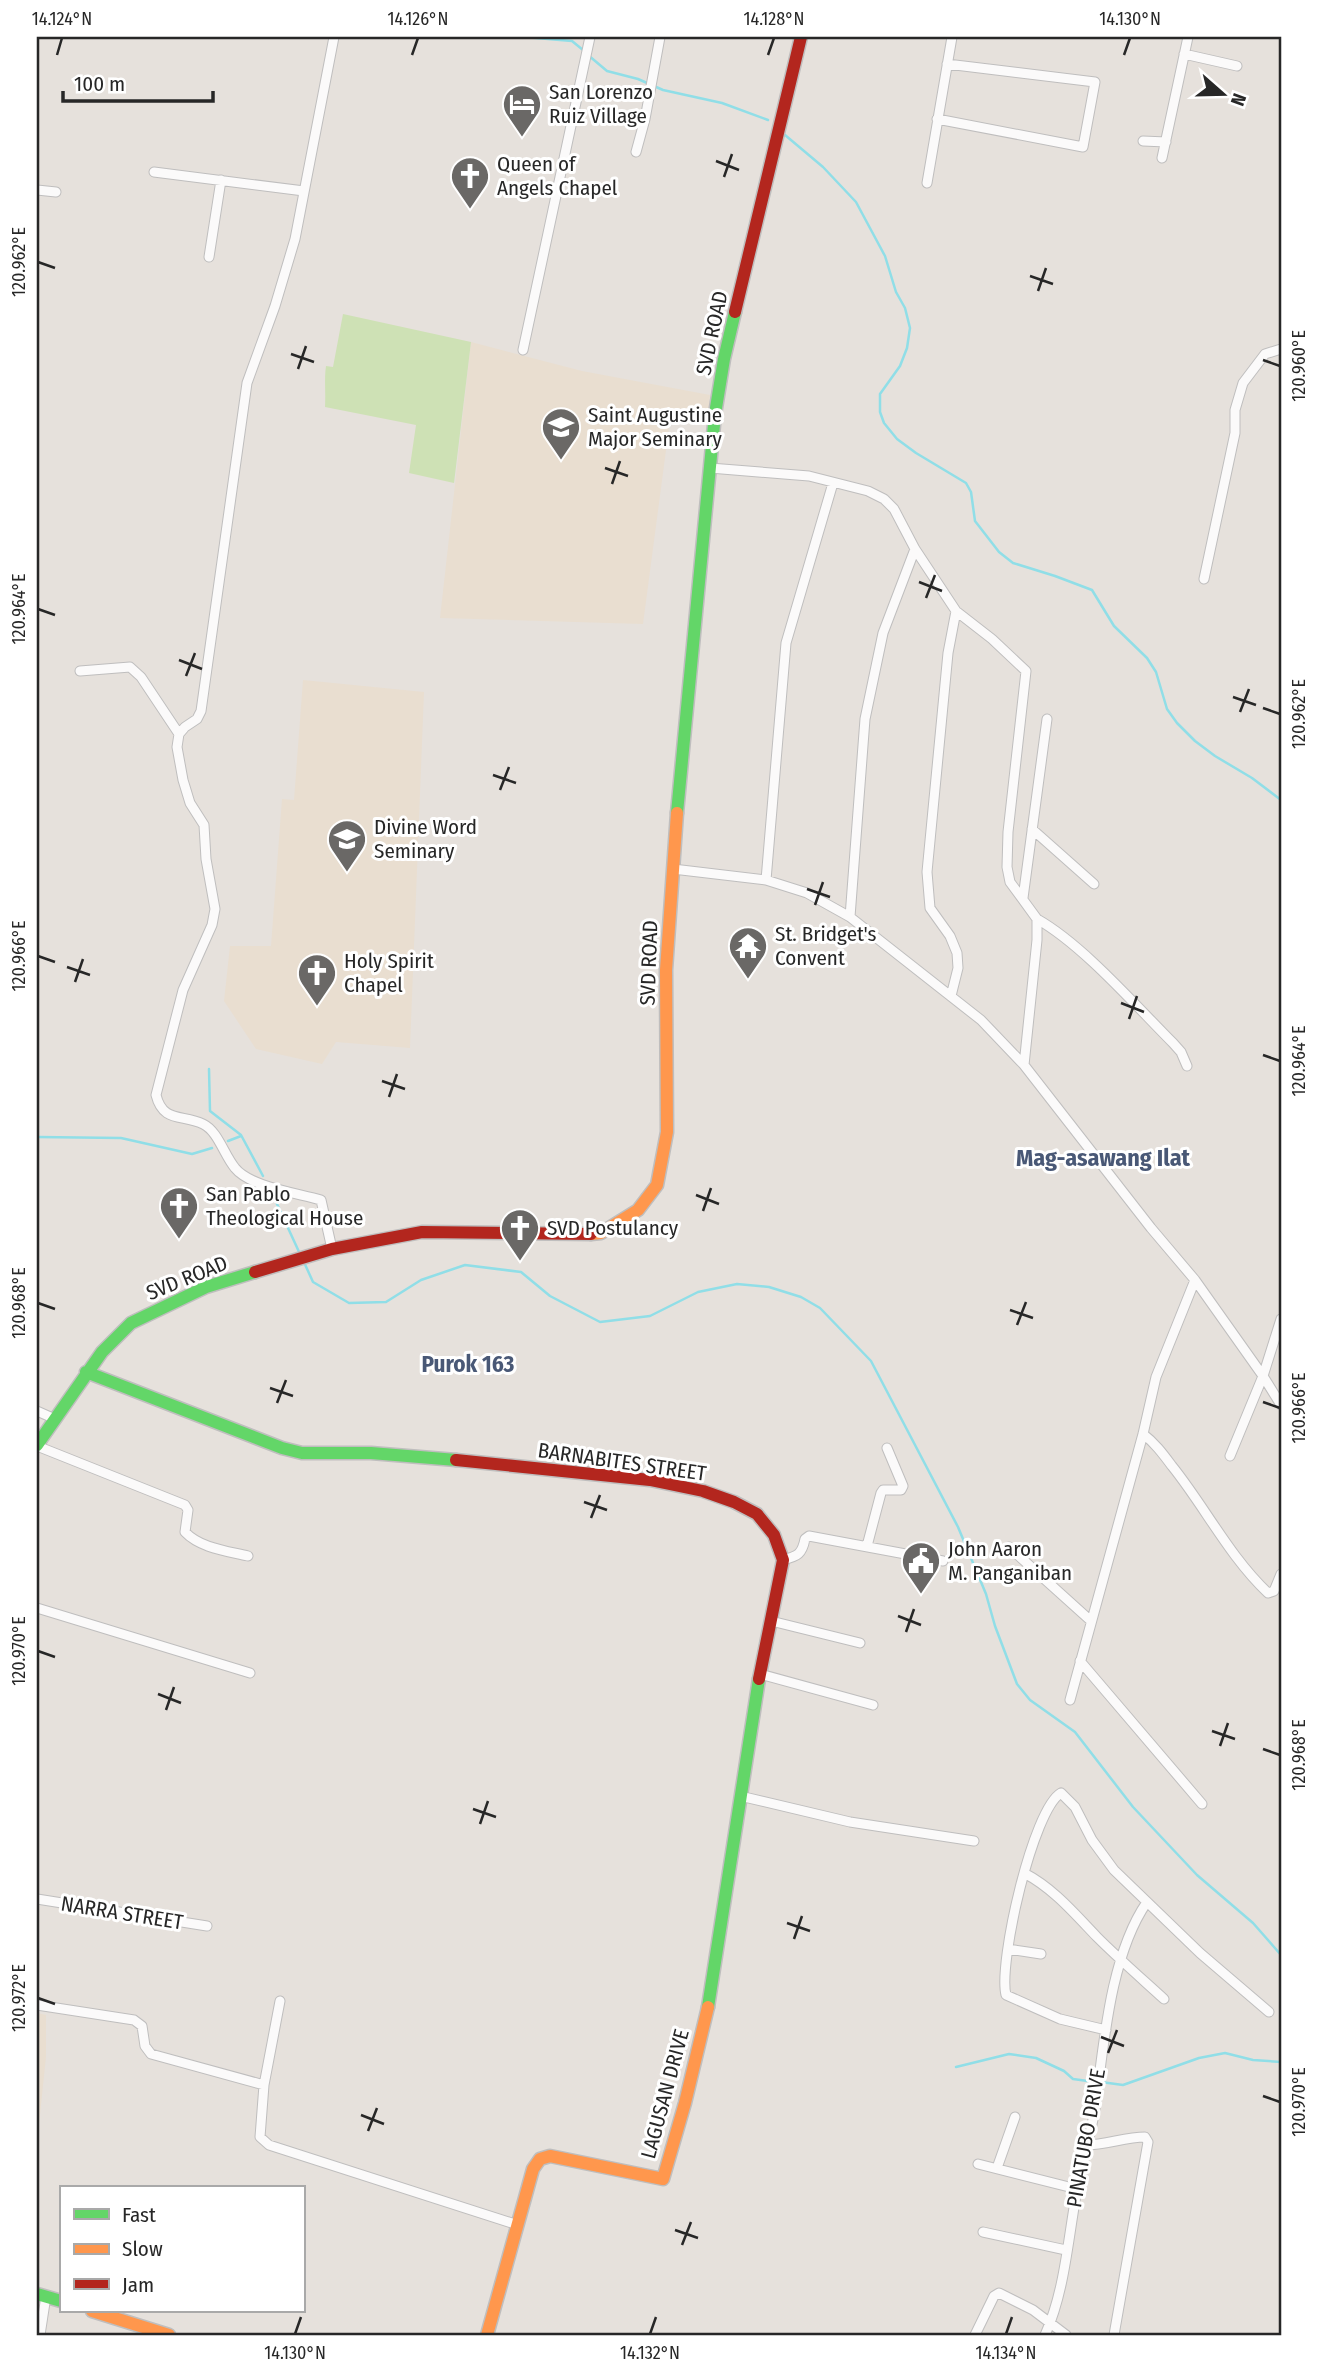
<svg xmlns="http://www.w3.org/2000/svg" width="1318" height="2372" font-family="'Fira Sans Condensed',sans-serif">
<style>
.education{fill:#e9ded0}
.green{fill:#cee1b5}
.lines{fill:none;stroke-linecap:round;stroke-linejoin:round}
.stream{stroke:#90dee7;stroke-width:2.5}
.street-casing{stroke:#bfbebe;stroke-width:11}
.fast-casing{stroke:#bfbebe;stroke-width:15}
.slow-casing{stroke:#bfbebe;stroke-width:15}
.jam-casing{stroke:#bfbebe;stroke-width:15}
.street{stroke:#fbfafa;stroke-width:9}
.fast{stroke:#63d668;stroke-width:12}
.slow{stroke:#ff974d;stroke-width:12}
.jam{stroke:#b3261e;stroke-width:12}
.ticks{fill:none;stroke:#272727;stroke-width:2.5}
.labels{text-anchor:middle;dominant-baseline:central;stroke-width:6;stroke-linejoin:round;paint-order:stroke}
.poi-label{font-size:21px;fill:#272727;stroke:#fff;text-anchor:start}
.street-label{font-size:21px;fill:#272727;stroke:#fff}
.neighbourhood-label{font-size:23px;font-weight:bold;fill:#495876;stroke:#fff}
.quarter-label{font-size:24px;font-weight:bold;fill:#495876;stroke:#fff}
.neatline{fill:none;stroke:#272727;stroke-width:2.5}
.ticks-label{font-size:18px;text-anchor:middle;fill:#272727}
</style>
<rect width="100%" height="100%" fill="#e6e1dc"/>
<!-- education -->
<path class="education" d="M471,342l111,29 128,24 -3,28 -37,-3 -27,204 -203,-6z
M303,680l121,12 -14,356 -74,-6 -14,22 -66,-15 -32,-48 6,-55h41l11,-147 12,1z
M37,2013l9,2v42l-9,86z"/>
<!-- green -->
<path class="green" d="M343,314l128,28 -17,141 -45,-10 7,-48 -91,-18c1,-14 -1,-28 1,-41l7,1z"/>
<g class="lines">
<!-- stream -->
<path class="stream" d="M524,37l48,4 11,9
M588,55l19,16 31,8 25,11 59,13 46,17
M785,135l38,32 33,35 29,54 11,36 9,16 5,20 -3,20 -7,18 -20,28v18l4,11 13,16 19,14 50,30 5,9 4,29 24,31 14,11 42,13 37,14 22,36 33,32 9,14 11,37 10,14 18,18 20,15 37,22 29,22
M209,1069l1,42 31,24 22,41
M37,1137l84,1 71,16 20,-6
M228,1141l13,-5
M271,1191l29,63
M303,1260l10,22 36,21 37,-1 35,-22 44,-15 56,7 29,24 50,26 50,-6 48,-24 39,-8 32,3 32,10 19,11 51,53 87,166 28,67 9,32 22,58 13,16 45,32 58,75 64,68 56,48 28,32
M956,2067l53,-13 27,4 28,13 9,8 22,3
M1101,2082l22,3 76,-27 26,-5 28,7 28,2"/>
<!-- street casing -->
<g class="street-casing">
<path id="street" d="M1184,54l53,12
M937,119l146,28 12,-65 -148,-18
M1143,141l23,1
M636,152l9,-33 15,-82
M1162,158l26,-121
M154,172l150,19
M927,183l25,-146
M37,190l19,2
M209,257l12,-77
M523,350l67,-313
M710,468l99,8 59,15 16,8 10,10 21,40 41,62 36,28 34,32 -18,161 -1,35 3,15 27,37v21l-13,125
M1204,579l31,-146v-23l8,-27 22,-29 16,-5
M80,671l50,-4 11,10 38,57
M1032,829l62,55
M673,869l93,11 41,13 43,24 131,103 43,45 127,163 44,52 68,96 18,29
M766,880l20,-237 47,-160
M1023,898l24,-179
M850,917l15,-198 18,-86 32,-84
M1037,919c46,26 98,86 136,124l8,9 6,14
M951,996l7,-28 -1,-15 -7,-17 -20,-28 -3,-36 21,-219 8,-42
M332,1249l-11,-49c-23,-7 -71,-13 -86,-32 -11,-13 -17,-37 -32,-44 -21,-10 -40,-1 -47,-29l27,-105 29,-65 3,-16 -9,-50 -2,-34 -14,-22 -7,-23 -6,-33 2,-13 6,-7 12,-8 4,-8 46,-328 28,-77 20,-67 39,-202
M37,1411l18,8
M1143,1434c12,9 20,20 29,32 33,41 57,90 96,127l6,-2 7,-17
M37,1446l148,59 3,5 -3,22c15,16 42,19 63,24
M1230,1456l33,-80 18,-57
M867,1546l14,-53 2,-3h18l2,-4 -16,-38
M1009,1547l82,74
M783,1560c15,-4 19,-6 22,-21l4,-3 134,25
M37,1608l213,65
M771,1621l89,22
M1080,1661l122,143
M760,1674l113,31
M1070,1700l73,-266 13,-57 39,-97
M740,1796l110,26 124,19
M1024,1873c29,15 50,40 73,64 21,21 44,41 67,62
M37,1899l170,27
M1008,1949l33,5
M280,2001l-16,84 -4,52 9,8 249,80
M37,2005l97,15 8,6 3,20 6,8 113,31
M1106,2030l-46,-11 -54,-24c-8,-32 27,-186 55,-202l14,14 17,33 22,30 86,83 69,59
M1086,2145c20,0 39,-8 59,-8l3,5 -34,193
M978,2164l99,25
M997,2168l18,-51
M983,2232l83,18
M40,2335l6,-39
M975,2335l19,-39 5,-3 34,17 33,25
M1045,2335c20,-44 23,-97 32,-145 6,-29 15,-59 19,-88 8,-61 15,-148 51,-200"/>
</g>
<!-- fast casing -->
<g class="fast-casing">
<path id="fast" d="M677,813l38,-399 9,-55 11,-47
M86,1372l196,76 20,5h69l85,7
M37,1445l65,-93 29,-29 75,-36 49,-15
M708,2007l51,-328
M37,2294l24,7"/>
</g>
<!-- slow casing -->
<g class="slow-casing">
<path id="slow" d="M591,1234l10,-1 37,-23 19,-25 10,-53 -1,-162 11,-157
M92,2311l77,24
M487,2335l46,-166 7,-10 10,-3 113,23 22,-76 23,-96"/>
</g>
<!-- jam casing -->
<g class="jam-casing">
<path id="jam" d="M735,312l66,-275
M255,1272l77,-23 90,-17 169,2
M456,1460l194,20 53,11 31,11 23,12 17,21 9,25 -24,119"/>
</g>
<!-- street -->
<use href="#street" class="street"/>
<!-- fast -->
<use href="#fast" class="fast"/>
<!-- slow -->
<use href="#slow" class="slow"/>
<!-- jam -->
<use href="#jam" class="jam"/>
</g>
<!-- ticks -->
<path class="ticks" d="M57,55l5,-17M412,55l6,-17M768,55l6,-17M1124,55l6,-17M716,161l23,9M724,177l8,-23M38,262l17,6M1030,276l23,8M1038,291l8,-23M291,354l23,8M1263,360l17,6M298,369l8,-23M605,468l23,8M612,484l8,-23M919,582l23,9M926,598l9,-23M38,609l17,6M179,660l23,9M186,676l9,-23M1233,697l23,8M1263,708l17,6M1240,712l9,-23M493,775l23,8M500,790l9,-23M807,889l23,8M815,905l8,-23M38,956l17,6M67,967l23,8M75,982l8,-23M1121,1003l23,9M1129,1019l8,-23M1263,1055l17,6M382,1081l23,8M389,1097l8,-23M696,1195l23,9M703,1211l8,-23M38,1303l17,6M1010,1310l23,8M1017,1325l9,-23M270,1388l23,8M1263,1402l17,6M277,1403l9,-23M584,1502l23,8M591,1518l9,-23M898,1616l23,9M906,1632l8,-23M38,1651l17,6M158,1694l23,9M166,1710l8,-23M1212,1731l23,8M1220,1746l8,-23M1263,1749l17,6M473,1809l23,8M480,1824l8,-23M787,1923l23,8M794,1939l8,-23M38,1998l17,6M1101,2037l23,9M1108,2053l9,-23M1263,2096l17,6M361,2115l23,9M368,2131l9,-23M675,2230l23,8M682,2245l9,-23M295,2334l6,-17M650,2334l6,-17M1006,2334l6,-17"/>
<!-- icons -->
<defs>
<g id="hotel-pin" transform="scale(2.0125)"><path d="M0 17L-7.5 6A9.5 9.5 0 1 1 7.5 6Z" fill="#6a6866" stroke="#fff"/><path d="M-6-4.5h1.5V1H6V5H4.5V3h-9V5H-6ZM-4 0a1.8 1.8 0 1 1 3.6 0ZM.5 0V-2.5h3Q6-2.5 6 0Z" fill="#fff"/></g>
<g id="church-pin" transform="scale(2.0125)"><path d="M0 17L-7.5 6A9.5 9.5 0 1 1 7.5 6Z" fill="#6a6866" stroke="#fff"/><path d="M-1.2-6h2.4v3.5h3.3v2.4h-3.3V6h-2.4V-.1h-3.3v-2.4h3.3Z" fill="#fff"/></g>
<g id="university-pin" transform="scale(2.0125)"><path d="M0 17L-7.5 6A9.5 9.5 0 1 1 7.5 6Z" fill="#6a6866" stroke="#fff"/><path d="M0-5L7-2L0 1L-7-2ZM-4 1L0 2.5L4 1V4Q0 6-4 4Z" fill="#fff"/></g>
<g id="temple-pin" transform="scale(2.0125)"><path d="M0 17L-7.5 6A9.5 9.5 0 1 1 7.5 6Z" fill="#6a6866" stroke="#fff"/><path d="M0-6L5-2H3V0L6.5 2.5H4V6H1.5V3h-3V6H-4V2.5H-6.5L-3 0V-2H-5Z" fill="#fff"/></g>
<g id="civic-pin" transform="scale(2.0125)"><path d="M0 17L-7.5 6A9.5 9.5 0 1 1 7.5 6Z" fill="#6a6866" stroke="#fff"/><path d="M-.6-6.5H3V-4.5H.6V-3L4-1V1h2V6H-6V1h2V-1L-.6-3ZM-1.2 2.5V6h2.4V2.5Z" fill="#fff"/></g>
</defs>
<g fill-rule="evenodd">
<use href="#hotel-pin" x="522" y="104"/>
<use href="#church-pin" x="470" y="176"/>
<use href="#university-pin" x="561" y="427"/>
<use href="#university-pin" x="347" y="839"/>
<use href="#temple-pin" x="748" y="946"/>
<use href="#church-pin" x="317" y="973"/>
<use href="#church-pin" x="179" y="1206"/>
<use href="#church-pin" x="520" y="1228"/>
<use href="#civic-pin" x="921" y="1561"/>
</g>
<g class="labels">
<!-- poi labels -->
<g class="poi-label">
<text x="549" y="92">San Lorenzo<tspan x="549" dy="24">Ruiz Village</tspan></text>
<text x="497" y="164">Queen of<tspan x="497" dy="24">Angels Chapel</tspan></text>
<text x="588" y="415">Saint Augustine<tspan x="588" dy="24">Major Seminary</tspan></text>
<text x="374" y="827">Divine Word<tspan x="374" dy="24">Seminary</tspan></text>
<text x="775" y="934">St. Bridget's<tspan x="775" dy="24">Convent</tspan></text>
<text x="344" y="961">Holy Spirit<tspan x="344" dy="24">Chapel</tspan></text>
<text x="206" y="1194">San Pablo<tspan x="206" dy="24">Theological House</tspan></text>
<text x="547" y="1228">SVD Postulancy</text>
<text x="948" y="1549">John Aaron<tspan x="948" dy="24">M. Panganiban</tspan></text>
</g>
<!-- street labels -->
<g class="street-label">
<text transform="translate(712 333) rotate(-78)">SVD ROAD</text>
<text transform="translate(649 963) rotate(-88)">SVD ROAD</text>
<text transform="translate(187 1278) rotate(-22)">SVD ROAD</text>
<text transform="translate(622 1462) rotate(8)">BARNABITES STREET</text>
<text transform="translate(122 1913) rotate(9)">NARRA STREET</text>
<text transform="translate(665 2094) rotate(-75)">LAGUSAN DRIVE</text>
<text transform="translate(1086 2138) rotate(-80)">PINATUBO DRIVE</text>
</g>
<!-- neighbourhood labels -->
<g class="neighbourhood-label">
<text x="468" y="1364">Purok 163</text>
</g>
<!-- quarter labels -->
<g class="quarter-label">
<text x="1103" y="1158">Mag-asawang Ilat</text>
</g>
</g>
<!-- border -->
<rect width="1318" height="2372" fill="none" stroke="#ffffff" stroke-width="77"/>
<!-- legend -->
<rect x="60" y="2186" width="245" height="126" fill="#ffffff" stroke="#a9a9a9" stroke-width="2"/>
<rect x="74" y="2209" width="35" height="10" fill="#63d668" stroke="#a9a9a9" stroke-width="2"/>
<text x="122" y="2222" font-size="21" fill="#272727">Fast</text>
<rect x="74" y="2244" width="35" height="10" fill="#ff974d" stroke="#a9a9a9" stroke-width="2"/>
<text x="122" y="2256" font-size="21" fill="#272727">Slow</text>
<rect x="74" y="2279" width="35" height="10" fill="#b3261e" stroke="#a9a9a9" stroke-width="2"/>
<text x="122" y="2292" font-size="21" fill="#272727">Jam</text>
<!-- north arrow -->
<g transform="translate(1223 94) rotate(110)" stroke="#ffffff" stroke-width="5" paint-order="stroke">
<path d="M0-5L12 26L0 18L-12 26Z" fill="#272727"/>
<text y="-10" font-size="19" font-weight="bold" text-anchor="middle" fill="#272727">N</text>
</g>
<!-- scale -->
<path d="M63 91v10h150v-10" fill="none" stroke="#272727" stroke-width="3.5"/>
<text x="74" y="91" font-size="21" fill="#272727" stroke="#ffffff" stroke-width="5" paint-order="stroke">100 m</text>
<rect x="38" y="38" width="1242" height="2296" class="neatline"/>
<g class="ticks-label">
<text x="62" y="25">14.124°N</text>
<text x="418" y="25">14.126°N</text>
<text x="774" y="25">14.128°N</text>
<text x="1130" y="25">14.130°N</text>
<text transform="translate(19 262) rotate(-90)" y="6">120.962°E</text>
<text transform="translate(1299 366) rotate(-90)" y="6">120.960°E</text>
<text transform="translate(19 609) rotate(-90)" y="6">120.964°E</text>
<text transform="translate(1299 714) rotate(-90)" y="6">120.962°E</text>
<text transform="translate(19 956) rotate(-90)" y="6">120.966°E</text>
<text transform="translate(1299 1061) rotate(-90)" y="6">120.964°E</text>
<text transform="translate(19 1303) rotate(-90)" y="6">120.968°E</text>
<text transform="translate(1299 1408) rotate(-90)" y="6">120.966°E</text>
<text transform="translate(19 1651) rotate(-90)" y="6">120.970°E</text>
<text transform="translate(1299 1755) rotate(-90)" y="6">120.968°E</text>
<text transform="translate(19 1998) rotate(-90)" y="6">120.972°E</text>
<text transform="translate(1299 2102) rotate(-90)" y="6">120.970°E</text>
<text x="295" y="2359">14.130°N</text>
<text x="650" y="2359">14.132°N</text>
<text x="1006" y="2359">14.134°N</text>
</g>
</svg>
